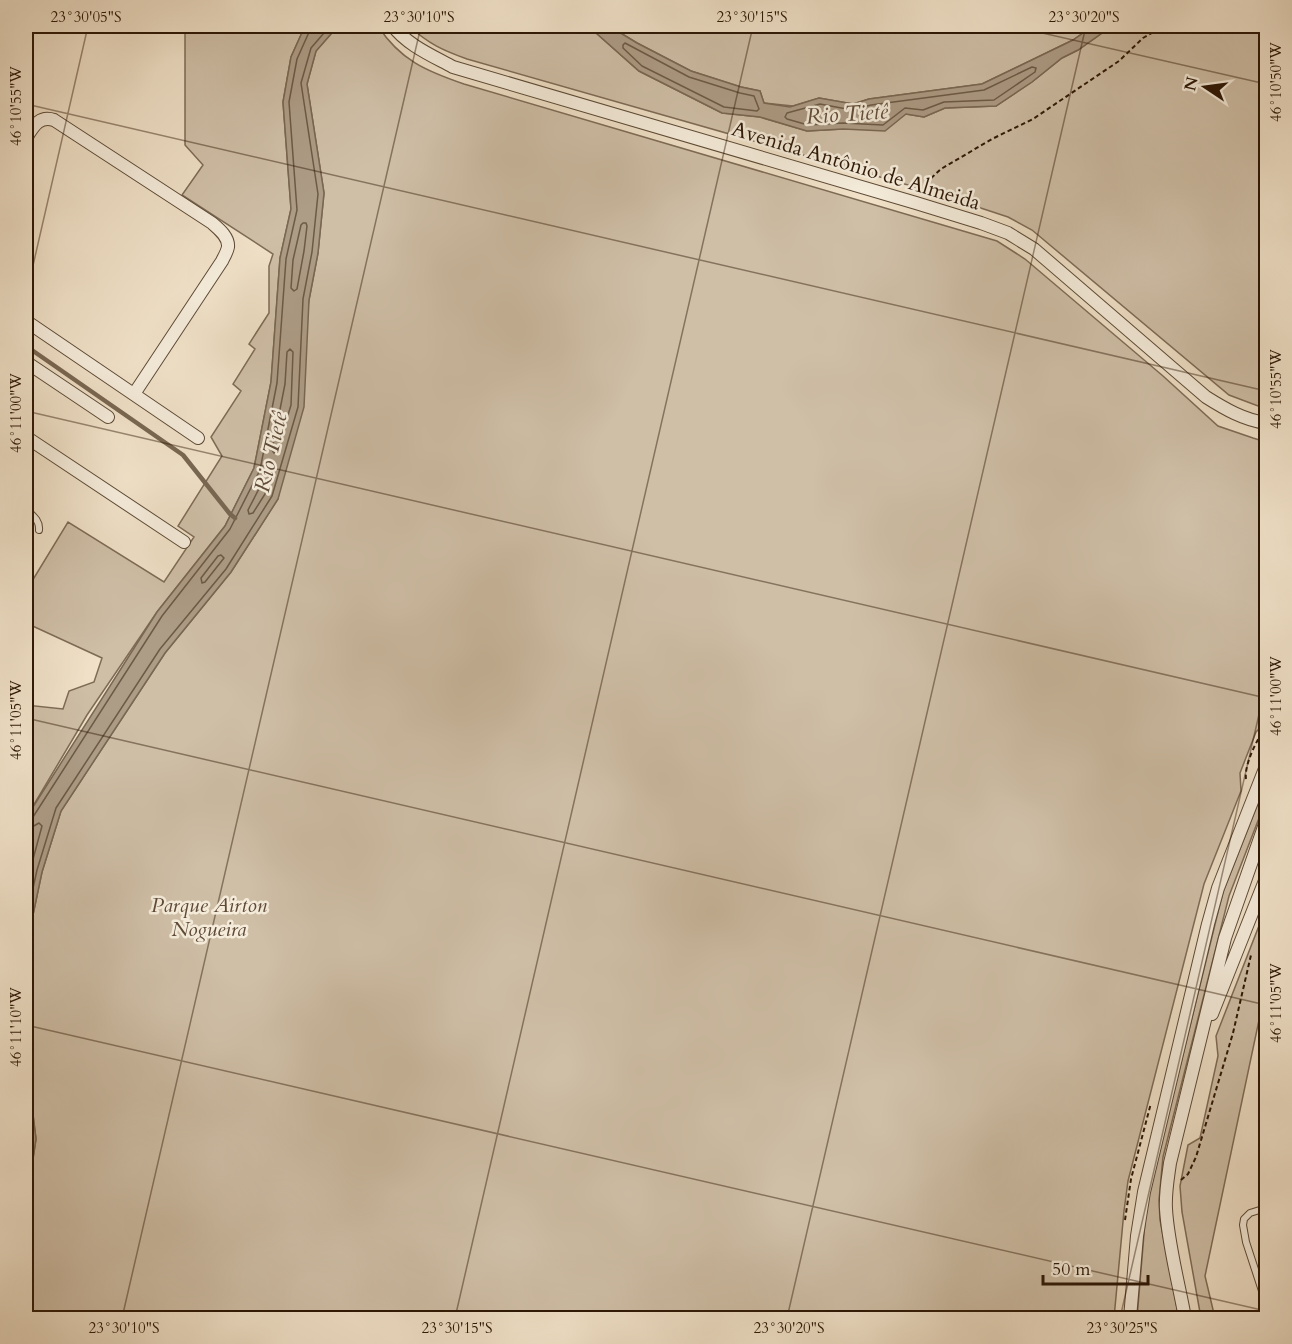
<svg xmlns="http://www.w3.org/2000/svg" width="1292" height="1344" font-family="Cardo,serif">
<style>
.green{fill:#cfbfa7;stroke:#7e6b56;stroke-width:1.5}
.water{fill:#ad9c86;stroke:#796752;stroke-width:1.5}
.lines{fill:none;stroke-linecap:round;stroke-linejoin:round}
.shore{stroke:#6c5a46;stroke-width:1.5}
.stream{stroke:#796752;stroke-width:4.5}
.service-casing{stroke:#5d4a36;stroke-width:8}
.minor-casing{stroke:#5d4a36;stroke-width:14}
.path{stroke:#2c1705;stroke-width:2;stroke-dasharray:4.5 3;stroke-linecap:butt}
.service{stroke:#f5ecdb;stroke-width:6}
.minor{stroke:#f5ecdb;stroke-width:12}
.ticks{fill:none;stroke:#2c1705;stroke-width:1.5;stroke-opacity:0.45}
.labels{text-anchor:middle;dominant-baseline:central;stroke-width:5;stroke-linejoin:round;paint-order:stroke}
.street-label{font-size:21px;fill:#2c1705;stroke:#f5ecdb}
.park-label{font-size:21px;font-style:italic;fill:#5d4936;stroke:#f5ecdb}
.water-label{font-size:22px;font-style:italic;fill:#604c39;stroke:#f5ecdb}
.neatline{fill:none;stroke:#2c1705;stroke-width:2}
.ticks-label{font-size:15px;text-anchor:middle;fill:#2c1705}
</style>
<rect width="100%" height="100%" fill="#f0e1c8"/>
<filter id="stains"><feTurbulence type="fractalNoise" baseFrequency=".00333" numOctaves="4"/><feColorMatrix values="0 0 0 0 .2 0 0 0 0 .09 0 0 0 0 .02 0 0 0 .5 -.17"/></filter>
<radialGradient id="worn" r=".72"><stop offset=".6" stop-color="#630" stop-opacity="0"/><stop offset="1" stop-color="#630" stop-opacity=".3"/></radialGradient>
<!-- green -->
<path class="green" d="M185,26h120l-14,31 -8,45 8,107 -11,49 -9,124 -17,86 -29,58 -68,86 -70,103 -61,103v-113l37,4 6,-18 25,-9 8,-24 -76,-35v-32l42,-69 96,60 30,-45 -16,-11 44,-70 -11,-19 30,-46 -8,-7 22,-35 -6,-5 20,-31v-47l4,-12 -91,-59 21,-30 -18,-20z
M338,26h40c22,34 48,45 86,58l533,157 28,18 138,117 55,50 35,12 13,4v280l-10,10 -16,41 1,18 -37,93 -76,297 -4,30 -10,107h-1088v-113l10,-66 -10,-81v-110l16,-76 19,-61 104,-158 66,-81 47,-73 31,-199 9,-47 6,-60 -17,-109 9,-33z
M409,26h150l4,2 33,5 43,38 83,42 38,4 47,14 36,-2 63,-15 18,3 21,-9 51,-2 36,-24 30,-24 16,-8 34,-24h154v383l-37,-14 -197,-165 -24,-13 -79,-26 -462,-132c-25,-9 -38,-15 -58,-33z
M609,26h484l-20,14 -91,44 -113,15 -16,5 -34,-6 -26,8 -29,-3 -4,-12 -19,-4 -50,-16 -54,-28z
M1266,783v17l-37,96 -66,261 -4,43 1,20 19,98h-42l9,-108 6,-30 71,-288z
M1266,911v76l-61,289 10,42h-14l-19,-106 -2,-26 8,-41 12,-7 18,-82 -2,-20 48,-123z"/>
<!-- water -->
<path class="water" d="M305,26h33l-22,25 -9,33 17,109 -6,60 -9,47 -5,107 -26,92 -47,73 -66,81 -104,158 -19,61 -16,76v-130l131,-206 68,-86 29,-58 17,-86 9,-124 11,-49 -8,-107 8,-45z
M559,26h50l28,17 54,28 50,16 19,4 4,12 26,4 29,-9 34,6 16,-5 113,-15 91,-44 20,-14h19l-34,24 -16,8 -30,24 -36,24 -51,2 -21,9 -18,-3 -21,17 -42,-2 -36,2 -47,-14 -38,-4 -83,-42 -43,-38 -33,-5z
M26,1058l10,81 -10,65z"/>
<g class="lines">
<!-- shore -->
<path class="shore" d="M625,43l64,34 51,16 14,3 5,13 -2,2 -33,-4 -82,-41 -19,-18v-3z
M1032,67l4,1 -1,4 -41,28 -50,2 -21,8 -18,-2 -22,17 -40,-2 -35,2 -21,-6 -2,-2 2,-4 33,-9 32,6 19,-5 113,-15z
M303,223h3l1,3 -3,25 -7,38 -3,2 -3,-3 2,-28 8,-35z
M290,349l3,3 -2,53 -14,46 -3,2 -2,-3 13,-66 2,-32z
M265,480l3,3 -3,11 -12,19 -4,1 -1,-4 15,-29z
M221,555l3,3 -19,24 -3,1 -1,-5 17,-22z
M26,820h4l3,-3 129,-201 68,-87 30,-59 17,-87 9,-124 11,-49 -8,-108 8,-43 13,-29v-4
M26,828l6,-1 7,-4 3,3 -16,59
M26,920l11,-50 19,-62 104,-159 66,-80 46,-73 26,-89 5,-108 9,-47 6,-58 -17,-111 10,-35 19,-22
M26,1104l4,35 -4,27"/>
<!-- stream -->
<path class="stream" d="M26,346l157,109 47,59 5,4"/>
<!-- service casing -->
<g class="service-casing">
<path id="service" d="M26,509c6,6 14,11 13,21
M1266,1208l-16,5 -6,6 -1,6 3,17 20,61"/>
</g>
<!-- minor casing -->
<g class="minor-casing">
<path id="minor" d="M393,26c14,19 40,30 60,41l463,136 65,20 27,10 26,16 172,148c19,12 38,23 60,26
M26,138c7,-11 13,-23 28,-18l158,103c7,6 17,14 16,24 -1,5 -4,10 -6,14l-88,133
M26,321l172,117
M26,362l82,55
M26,437l158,105
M1212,1014l54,-136
M1130,1318l7,-82 7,-44 64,-268 10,-36 48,-122
M1185,1318c-6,-34 -17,-74 -19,-109 -1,-16 2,-31 4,-46l55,-225 41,-117"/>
</g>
<!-- path -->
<path class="path" d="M922,190l6,-9 13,-12 51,-30 41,-20 86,-58 24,-23 21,-12
M1246,779c-2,-14 11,-41 20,-51
M1181,1180l7,-6 8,-17 37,-124 18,-78
M1125,1220l6,-41 20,-76"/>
<!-- service -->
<use href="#service" class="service"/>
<!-- minor -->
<use href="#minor" class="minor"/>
</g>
<!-- ticks -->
<path class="ticks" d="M1012,26l254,58M26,104l1240,287M26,296l62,-270M26,411l1240,287M26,718l1240,287M26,1025l1240,286M122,1318l299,-1292M455,1318l298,-1292M787,1318l299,-1292M1120,1318l146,-634"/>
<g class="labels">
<!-- street labels -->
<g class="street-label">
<text transform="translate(856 166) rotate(17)">Avenida Antônio de Almeida</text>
</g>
<!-- park labels -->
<g class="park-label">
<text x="209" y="905">Parque Airton<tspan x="209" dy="24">Nogueira</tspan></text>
</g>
<!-- water labels -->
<g class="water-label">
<text transform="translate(847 114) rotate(-4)">Rio Tietê</text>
<text transform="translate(271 452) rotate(-77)">Rio Tietê</text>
</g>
</g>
<!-- margin -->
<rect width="1292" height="1344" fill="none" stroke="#f0e1c8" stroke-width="66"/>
<!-- north arrow -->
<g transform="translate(1205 87) rotate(283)" stroke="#f5ecdb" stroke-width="4.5" paint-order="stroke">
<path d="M0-4.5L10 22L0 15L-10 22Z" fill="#2c1705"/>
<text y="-9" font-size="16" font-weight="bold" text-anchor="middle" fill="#2c1705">N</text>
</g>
<!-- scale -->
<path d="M1043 1275v9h105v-9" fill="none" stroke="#2c1705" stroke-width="3"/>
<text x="1052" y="1275" font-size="18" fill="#2c1705" stroke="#f5ecdb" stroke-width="4.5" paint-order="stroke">50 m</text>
<rect x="33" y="33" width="1226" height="1278" class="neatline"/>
<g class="ticks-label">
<text x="86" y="22">23°30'05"S</text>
<text x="419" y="22">23°30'10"S</text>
<text x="752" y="22">23°30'15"S</text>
<text x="1084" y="22">23°30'20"S</text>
<text transform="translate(1276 82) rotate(-90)" y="5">46°10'50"W</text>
<text transform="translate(16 106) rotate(-90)" y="5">46°10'55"W</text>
<text transform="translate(1276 389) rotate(-90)" y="5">46°10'55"W</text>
<text transform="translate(16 413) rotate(-90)" y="5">46°11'00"W</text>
<text transform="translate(1276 696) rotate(-90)" y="5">46°11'00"W</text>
<text transform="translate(16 720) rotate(-90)" y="5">46°11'05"W</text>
<text transform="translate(1276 1003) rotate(-90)" y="5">46°11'05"W</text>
<text transform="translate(16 1027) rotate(-90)" y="5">46°11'10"W</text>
<text x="124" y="1333">23°30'10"S</text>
<text x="457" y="1333">23°30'15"S</text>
<text x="789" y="1333">23°30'20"S</text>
<text x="1122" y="1333">23°30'25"S</text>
</g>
<rect width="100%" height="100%" filter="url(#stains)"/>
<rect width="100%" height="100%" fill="url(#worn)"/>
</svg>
